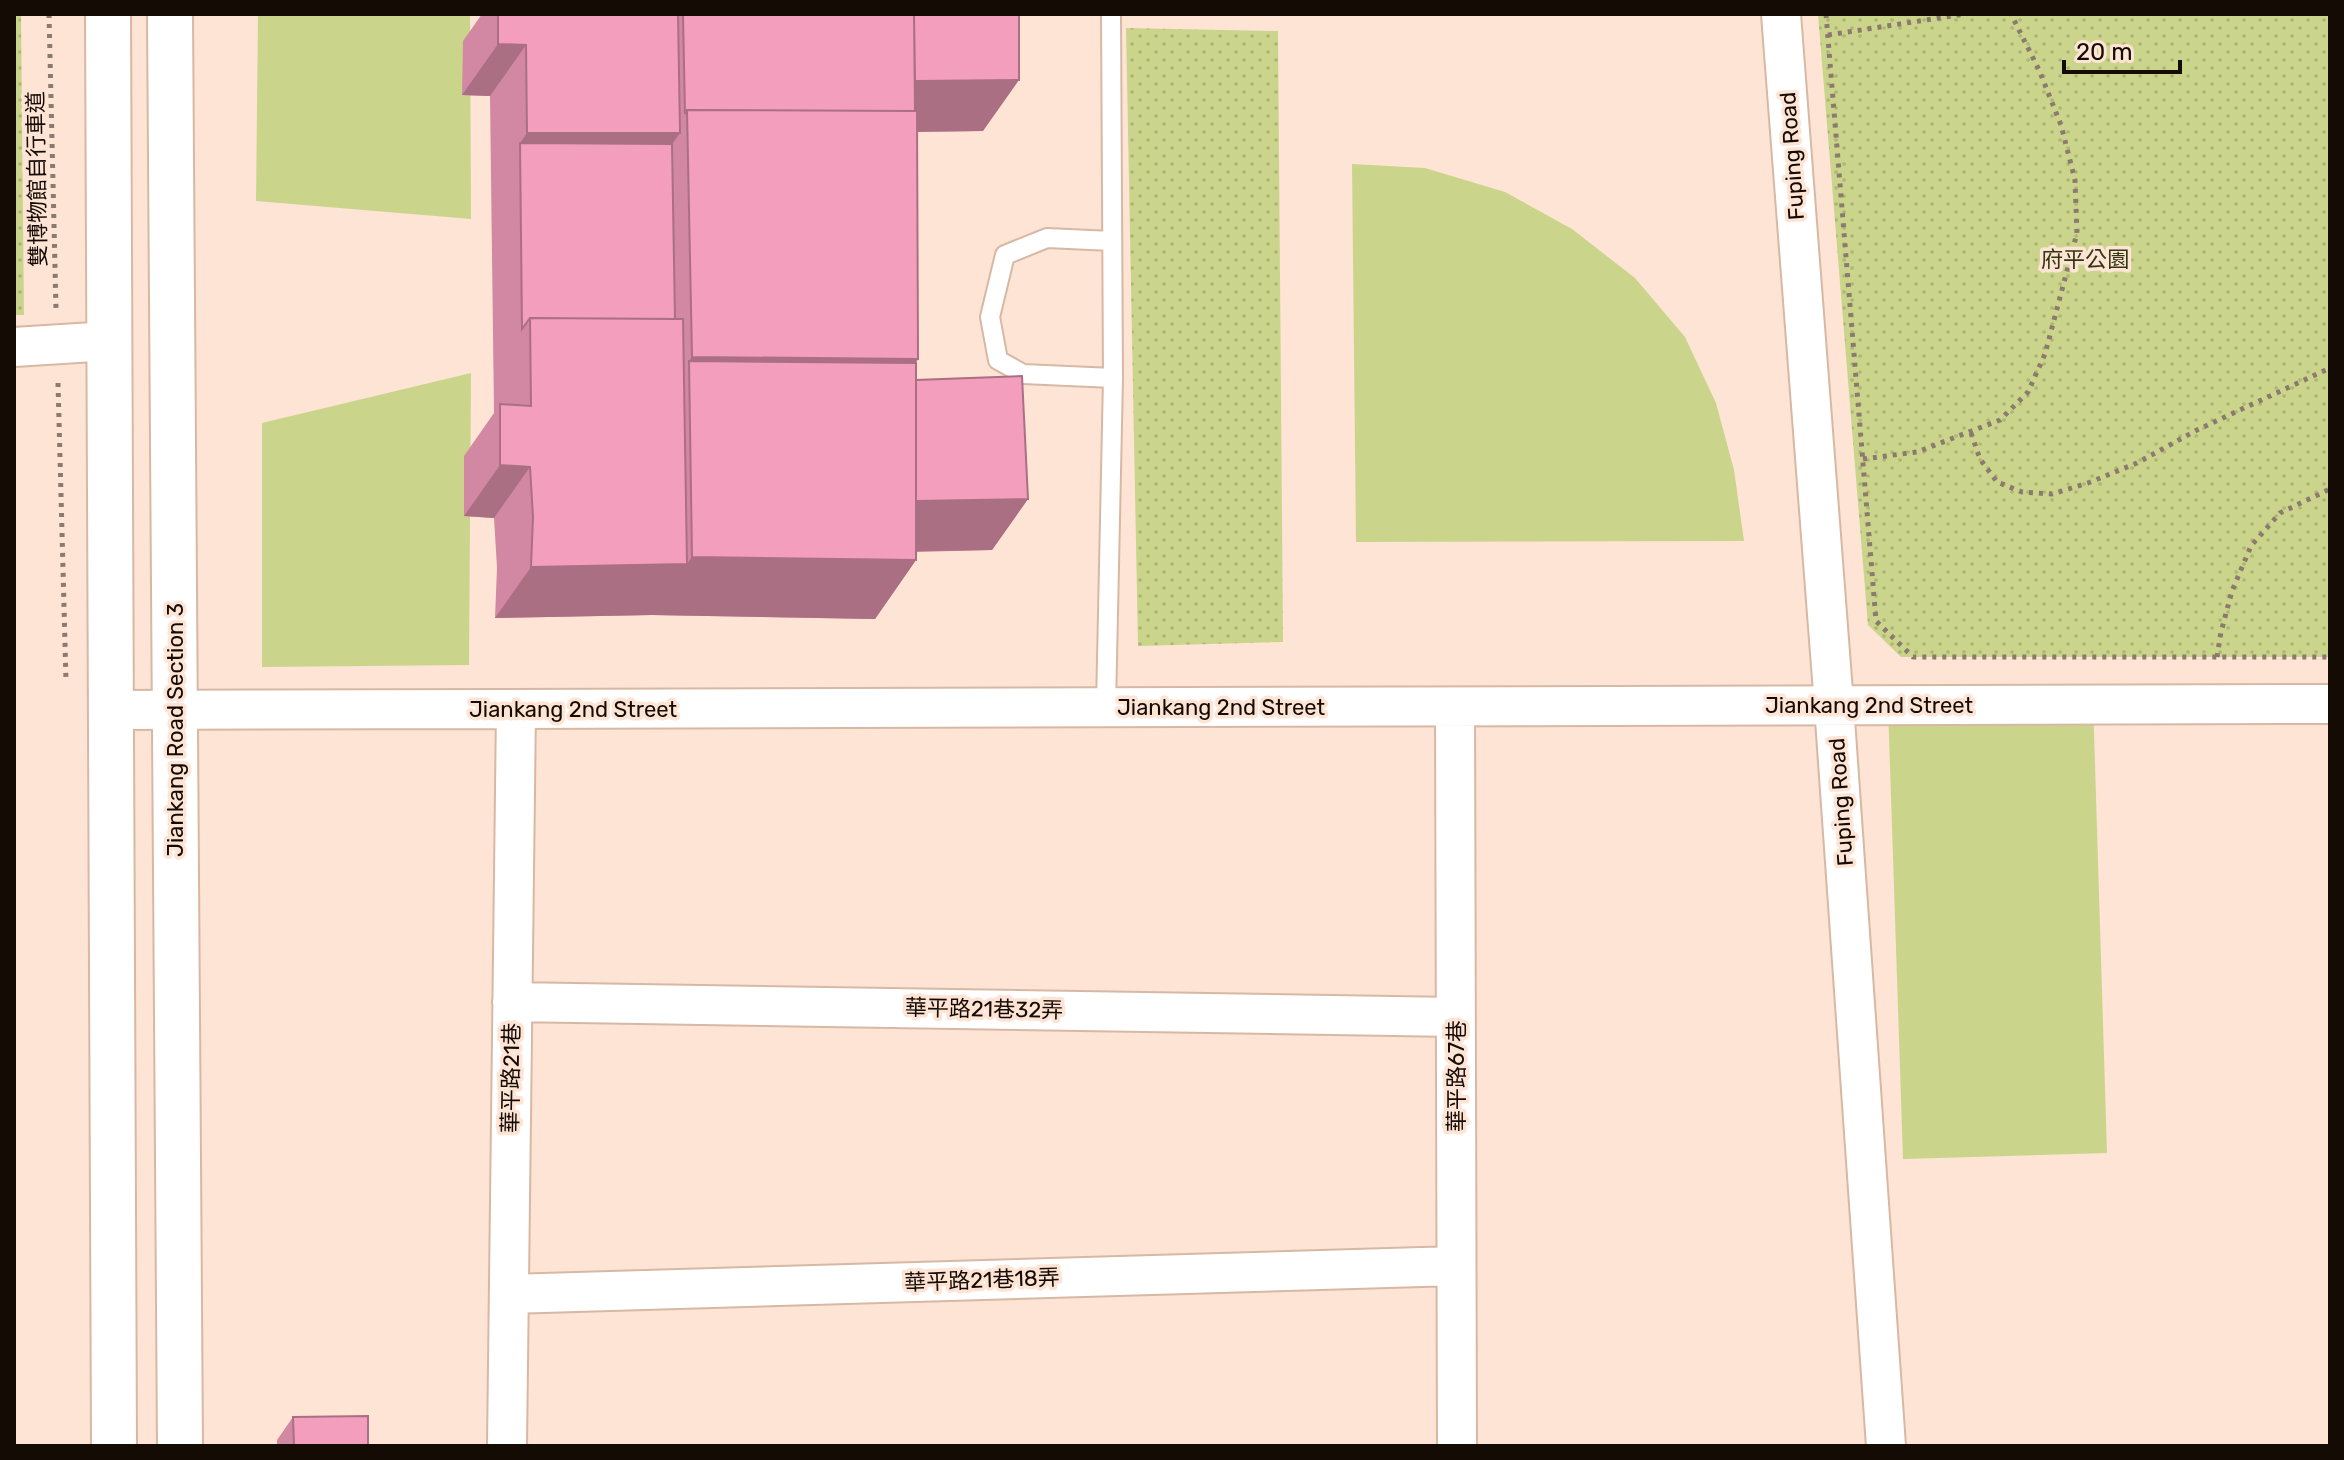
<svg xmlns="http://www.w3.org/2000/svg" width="2344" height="1460" font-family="Rubik,'Noto Sans TC',sans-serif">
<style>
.grass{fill:url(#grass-dots)}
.garden{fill:#cad58b}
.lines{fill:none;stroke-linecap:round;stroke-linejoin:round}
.lane-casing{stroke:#d7b8a4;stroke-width:22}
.street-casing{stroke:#d7b8a4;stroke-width:42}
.secondary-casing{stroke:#d7b8a4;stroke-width:48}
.path{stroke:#8c7a6f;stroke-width:5;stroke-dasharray:4 6;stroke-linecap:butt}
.lane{stroke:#fff;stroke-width:18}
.street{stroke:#fff;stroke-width:38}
.secondary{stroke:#fff;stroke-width:44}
.wall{fill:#d288a3}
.shaded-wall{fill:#ab6f84}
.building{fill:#f49ebd;stroke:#ab6f84;stroke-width:2}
.labels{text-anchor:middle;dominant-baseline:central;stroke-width:7;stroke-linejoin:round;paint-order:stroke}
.street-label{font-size:22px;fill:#150b05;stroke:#fee4d4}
.park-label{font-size:22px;fill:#323612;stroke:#fee4d4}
</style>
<defs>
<pattern id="grass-dots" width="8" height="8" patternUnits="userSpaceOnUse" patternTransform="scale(2)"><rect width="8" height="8" fill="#cad58b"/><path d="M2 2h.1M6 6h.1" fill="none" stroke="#adb676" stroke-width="1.8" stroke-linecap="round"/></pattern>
</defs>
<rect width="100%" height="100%" fill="#fee4d4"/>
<!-- grass -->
<path class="grass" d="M14,14h7l3,301h-10z
M1818,14h512v643h-429l-33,-32z
M1126,28l152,3 5,611 -145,4z"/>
<!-- garden -->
<path class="garden" d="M258,14h212l1,205 -215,-18z
M1352,164l73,4 80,24 67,37 63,49 50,59 31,66 18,67 10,71 -388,1z
M471,373l-2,292 -207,2v-244z
M2093,699l14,454 -204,6 -15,-453z"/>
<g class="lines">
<!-- lane casing -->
<g class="lane-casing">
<path id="lane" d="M1112,241l-65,-3 -42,17 -15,62 8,43 25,14 90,4
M1106,707l7,-329 -2,-364"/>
</g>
<!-- street casing -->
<g class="street-casing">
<path id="street" d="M1781,14l53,691 52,741
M14,347l96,-6
M1455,707l2,739
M112,710l2218,-6
M512,1002l943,15
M509,1294l947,-28
M507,1446l9,-737"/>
</g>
<!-- secondary casing -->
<g class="secondary-casing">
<path id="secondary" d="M108,14l6,1432
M170,14l10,1432"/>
</g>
<!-- path -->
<path class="path" d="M49,14l7,295
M1826,14l50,607 37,36h417
M1828,35l137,-21
M58,383l8,298
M1971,433l9,26 17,23 25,10 30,2 36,-11 49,-20 60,-33 133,-62
M1863,459l54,-7 83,-32 28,-28 17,-38 32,-121 -2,-53 -14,-55 -22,-55 -28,-56
M2217,657l4,-25 11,-41 19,-45 29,-33 50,-24"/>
<!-- lane -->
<use href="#lane" class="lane"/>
<!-- street -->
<use href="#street" class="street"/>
<!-- secondary -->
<use href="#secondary" class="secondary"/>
</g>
<!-- wall -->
<path class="wall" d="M482,14h537l-36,117 -66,1 1,227 -2,4v17l112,119 -36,51 -76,2v8l-41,59 -223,-4 -157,3 2,-50 -3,-50 -30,-2v-60l30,-43 -4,-317 -28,-1 1,-54z
M293,1417l75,29h-91v-6z"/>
<!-- shaded-wall -->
<path class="shaded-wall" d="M498,44l28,1 -36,51 -28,-1z
M1019,80l-36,51 -80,1 7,-51z
M527,133h153l-36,51 -124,-41z
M692,357l226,2 -43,62 -186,-60z
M500,465l30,2 -36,51 -30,-2z
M1028,499l-36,51 -117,2 36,-51z
M692,557l224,3 -41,59 -223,-4 -157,3 36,-51 156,-3z"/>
<!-- building -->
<path class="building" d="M498,14h180l2,119h-153l-1,-88 -28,-1z
M683,14h231l1,97 -228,-1 -2,4z
M914,14h105v66l-104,1z
M687,110l230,1 1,248 -226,-2z
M520,143l152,1 3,175 -145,-1 -8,11z
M530,318l153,1 4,245 -156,3 2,-50 -3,-50 -30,-2v-61l31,2z
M689,361l227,2v197l-224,-3z
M1022,376l6,123 -112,2v-121z
M368,1416v30h-74l-1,-29z"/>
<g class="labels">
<!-- street labels -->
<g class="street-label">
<text transform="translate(1792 156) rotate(-94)">Fuping Road</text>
<text transform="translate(37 179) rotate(-91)">雙博物館自行車道</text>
<text x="1869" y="705">Jiankang 2nd Street</text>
<text x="1221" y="707">Jiankang 2nd Street</text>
<text x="573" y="709">Jiankang 2nd Street</text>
<text transform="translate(175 730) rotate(-90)">Jiankang Road Section 3</text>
<text transform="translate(1841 802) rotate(-94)">Fuping Road</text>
<text transform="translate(984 1009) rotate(1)">華平路21巷32弄</text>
<text transform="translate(1456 1076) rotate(-90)">華平路67巷</text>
<text transform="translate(511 1078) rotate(-89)">華平路21巷</text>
<text transform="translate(982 1280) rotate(-2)">華平路21巷18弄</text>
</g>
<!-- park labels -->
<g class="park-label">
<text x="2085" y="259">府平公園</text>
</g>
</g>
<!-- border -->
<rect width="2344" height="1460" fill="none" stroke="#150b05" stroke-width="32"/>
<!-- scale -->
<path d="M2064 60v12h116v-12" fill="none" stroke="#150b05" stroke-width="4"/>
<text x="2076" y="60" font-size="24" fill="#150b05" stroke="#fee4d4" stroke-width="6" paint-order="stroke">20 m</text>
</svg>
